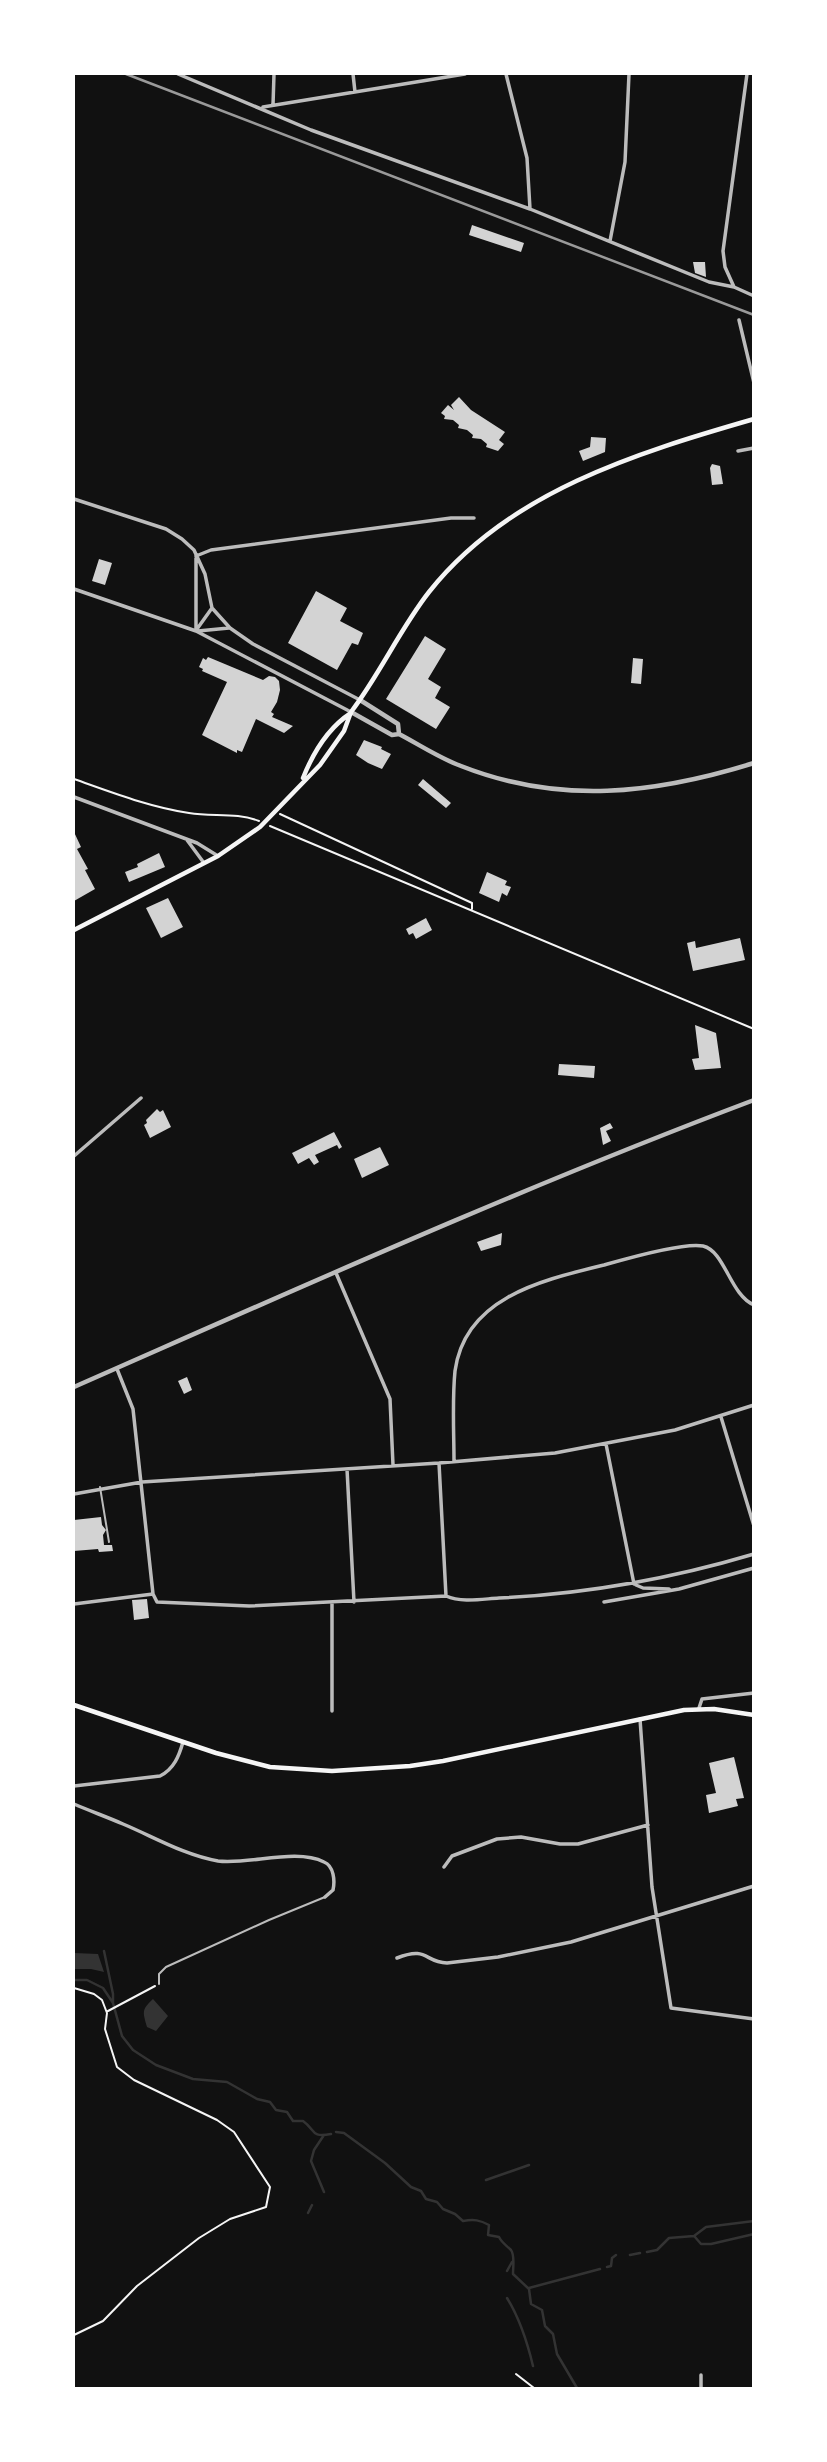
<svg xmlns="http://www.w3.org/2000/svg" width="827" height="2462" font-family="Ubuntu,sans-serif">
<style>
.water{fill:#333}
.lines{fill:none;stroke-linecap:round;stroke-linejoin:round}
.stream{stroke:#333;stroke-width:2.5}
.building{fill:#d3d3d3}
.path{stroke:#f5f5f5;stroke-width:2}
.service{stroke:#bcbcbc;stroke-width:2}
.minor{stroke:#bcbcbc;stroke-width:3.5}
.tertiary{stroke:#bcbcbc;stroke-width:4.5}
.secondary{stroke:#f5f5f5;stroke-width:4.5}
.rail{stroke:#9a9a9a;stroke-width:2.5}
</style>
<rect width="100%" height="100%" fill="#111"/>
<!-- water -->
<path class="water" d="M74,1953l24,1 6,18 -13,-3h-17z
M153,1999l15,17 -12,15 -9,-4c-4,-15 -6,-17 6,-28z"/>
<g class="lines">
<!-- stream -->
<path class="stream" d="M104,1951l9,43v9
M74,1980h13l16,8 10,15 9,33 11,14 23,15 37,14 34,3 30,17 13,3 6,8 11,2 6,9h10c13,9 7,17 28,13
M336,2132l8,1 41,30 26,24 10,4 5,8 11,3 6,7 12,5 8,7c11,-2 17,-1 26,4l-1,10 11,2c3,6 7,8 12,13 4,5 2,17 2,24l16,15 2,15 11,6 3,16 8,8 4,20 20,34
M486,2180l43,-15
M324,2192l-13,-31 3,-11 10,-15
M308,2213l4,-8
M695,2237l6,7h10l43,-10
M647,2252l10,-2 12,-12 25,-2 12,-9 48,-6
M630,2255l10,-2
M607,2267l4,-1 1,-8 4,-3
M507,2271l5,-9
M529,2288l71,-19
M507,2298c13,21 20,43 26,68"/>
</g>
<!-- building -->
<path class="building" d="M472,225l52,18 -3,9 -52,-17z
M693,262h12l1,15 -11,-4z
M459,397l12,13 34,22 -6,8 5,4 -6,7 -12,-4 1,-3 -6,-5 -9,-1 1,-3 -6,-5 -9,-2 1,-3 -6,-5 -9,-1 1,-3 -4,-3 7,-8 6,5 -3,-5z
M591,437l15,1 -1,14 -22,9 -4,-10 11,-4z
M712,464l8,2 3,18 -11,1 -2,-17z
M99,559l13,4 -7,22 -13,-4z
M316,591l31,17 -7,13 23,12 -5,12 -6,-2 -15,27 -49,-27z
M425,636l21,13 -18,30 13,8 -6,11 15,9 -14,22 -50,-30z
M208,657l55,23 6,-4 6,1 4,4 1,9 -3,12 -6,10 3,2 -2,3 21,9 -9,7 -28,-14 -14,33 -5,-2v3l-35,-18 25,-53 -25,-11 1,-2 -4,-2 4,-9 3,2z
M633,658l10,1 -2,25 -10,-1z
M364,740l18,7 -1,2 10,5 -9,15 -14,-6 -12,-8z
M423,779l28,24 -5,5 -28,-23z
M74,832l7,15 -4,2 11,20 -3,1 10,19 -21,12z
M159,853l6,14 -36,15 -4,-10 13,-5 -1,-3z
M487,872l20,9 -2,4 6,2 -4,9 -5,-3 -3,9 -20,-9z
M168,898l15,29 -22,11 -15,-30z
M426,918l6,12 -16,9 -3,-6 -4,2 -3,-6z
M740,938l5,22 -52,11 -6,-28 8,-2 1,7z
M695,1025l21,8 5,35 -26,2 -3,-11 7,-1z
M559,1064l36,2 -1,12 -36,-3z
M157,1109l3,3 3,-2 8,17 -21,11 -6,-13 3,-2 -1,-3z
M610,1123l3,5 -7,3 5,10 -8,4 -3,-17z
M334,1132l8,15 -3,2 -2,-4 -22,10 4,7 -5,3 -5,-7 -11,6 -6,-11z
M380,1147l9,18 -27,13 -8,-19z
M502,1233l-1,12 -20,6 -4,-9z
M187,1377l5,13 -8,4 -6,-13z
M101,1517l1,8 4,5 -3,5 1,10h8l1,6 -14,1 -1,-3 -24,2v-31z
M147,1599l2,19 -15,2 -2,-20z
M734,1757l10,41 -8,1 2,7 -29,7 -3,-18 10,-2 -7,-30z"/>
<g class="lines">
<!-- path -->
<path class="path" d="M74,779c37,13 75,28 115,34 24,4 47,-1 70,8
M280,814l192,89v6
M270,826l484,203
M74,1988l20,6 8,6 5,13 -2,16 12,38 17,13 83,40 17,12 36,55 -4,20 -36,12 -31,19 -62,48 -34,35 -29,14
M108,2011l47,-25
M516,2374l18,14"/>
<!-- service -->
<path class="service" d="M100,1487l9,55
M159,1984v-10l7,-7 103,-47 56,-23"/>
<!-- minor -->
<path class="minor" d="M178,74l133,56 219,79 179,73 25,5
M353,74l2,18
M506,74l21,84 3,51
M747,74l-24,177 2,16 9,20 20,9
M273,105l1,-31
M263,107l202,-33
M610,241l15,-79 4,-88
M739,320l15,63
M738,451l16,-3
M74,499l92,30 16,10 12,11 11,24 7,34 18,20 23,16 107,56
M196,556l15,-6 240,-32h23
M196,558v73
M74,589l122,42 155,81
M197,629l15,-21
M198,631l31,-3
M74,797l123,46 21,13
M187,840l17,23
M74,1156l67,-58
M336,1273l54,126 3,66
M117,1369l16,40 20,185
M721,1417l33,109
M606,1444l28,140
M454,1462c0,-30 -2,-61 1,-91 10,-74 88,-91 149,-106 21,-6 79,-23 99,-19 22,5 27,49 51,59
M439,1463l7,133
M347,1469l7,133
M74,1494l68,-12 297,-19 116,-10 120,-23 79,-25
M636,1585l7,3 26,1
M604,1602l75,-13 75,-21
M74,1604l79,-10 4,8 92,4 197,-10c16,7 36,3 53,2 87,-4 171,-19 255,-44
M699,1708l3,-9 52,-6
M332,1711v-109
M640,1719l12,168 19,121 83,11
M74,1786l86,-10c14,-7 19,-20 23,-34
M74,1804c16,7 33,13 49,20 31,13 61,31 95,37 31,4 78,-13 106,1 10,4 11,19 9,28l-8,7
M444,1867l8,-11 45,-17 24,-2 39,7h18l70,-19
M397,1958c31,-12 27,4 50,5l51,-6 73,-15 183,-56
M701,2375v13"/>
<!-- tertiary -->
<path class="tertiary" d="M360,700l38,24 1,10
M351,712l41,23 7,-1c21,11 40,24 62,32 99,39 193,28 293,-3
M74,1387c225,-99 449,-200 680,-287"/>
<!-- secondary -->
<path class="secondary" d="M303,778c10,-25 25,-50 48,-65
M74,930l144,-74 42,-29 60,-62 24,-34 7,-19c29,-38 49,-83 78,-120 79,-100 207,-139 325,-173
M74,1705l142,48 54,14 62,4 78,-5 33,-5 241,-51 30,-1 40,6"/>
<!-- rail -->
<path class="rail" d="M126,74l628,241"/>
</g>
<!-- border -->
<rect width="827" height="2462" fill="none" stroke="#ffffff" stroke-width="150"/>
</svg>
